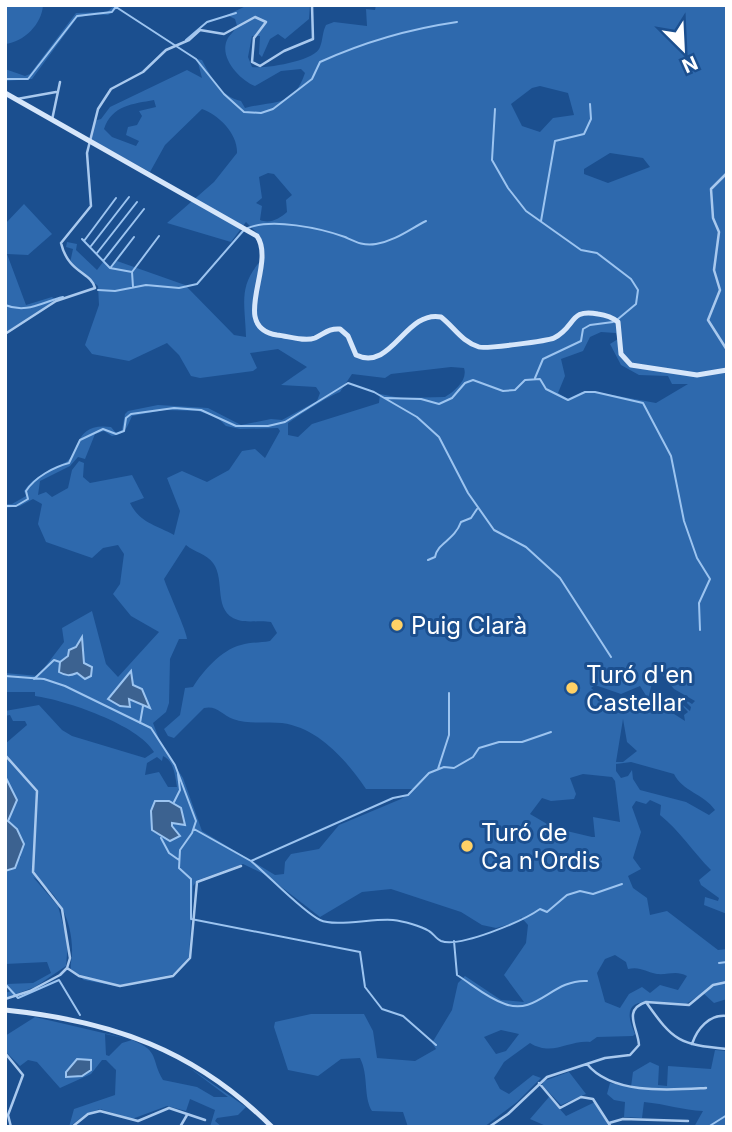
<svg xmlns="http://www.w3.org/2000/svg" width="732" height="1132" font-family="Inter,sans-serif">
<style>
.green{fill:#2e69ad;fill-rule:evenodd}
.water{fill:#3c6290;stroke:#9cc4f0;stroke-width:2}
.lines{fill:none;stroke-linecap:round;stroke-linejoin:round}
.stream{stroke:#9cc4f0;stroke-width:2}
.minor{stroke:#a9c9ee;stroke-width:2.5}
.secondary{stroke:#d6e6fa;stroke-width:5}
.poi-dot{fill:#ffd166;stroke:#1b4f8f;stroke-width:2.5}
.labels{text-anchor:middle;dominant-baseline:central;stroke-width:6;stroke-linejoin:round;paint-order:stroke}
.poi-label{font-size:24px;fill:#fff;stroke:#1b4f8f;text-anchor:start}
</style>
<rect width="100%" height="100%" fill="#1b4f8f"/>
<!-- green -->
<path class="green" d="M5,5h38c-1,19 -19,37 -38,39z
M115,5l4,2 -11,8 -16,-1 -15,4 -45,61 -27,2v-12l20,7 5,-2 46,-61 31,-1z
M248,5h62l-1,14 -24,20 -7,-5 -8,5 -8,18 -3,-3 1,-18h-8l-4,21 4,10c13,2 64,-6 68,-20 3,-7 2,-14 6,-22l8,-3 33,4 -1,-17 9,1 1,-5h351v909l-23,-9 1,-8 13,4 1,-3 -18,-13 -2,-5 12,-10c-18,-18 -31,-39 -51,-55l1,-10 -11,-5 -4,4 -10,-3 -4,6 9,25 -8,26 8,11 -13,7 5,12 14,10 3,17 17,-4 51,39 9,-1v50l-13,4 -11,-10 -17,11c-22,3 -73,-18 -51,30l-2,2 -36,1 -7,5c-22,-2 -37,15 -60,1l-26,19 -10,16 6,11 9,5 24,-19 8,3 -24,24 -33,25h-76l-5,-15 -31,-1c-9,-15 -3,-35 -12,-53l-19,1 -23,17 -30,-6 -14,-43 1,-5 36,-8h53l9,17 4,27 38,3 21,-12 -4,-6 20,-33 6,-27 7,-7 36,24 23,2 -20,-27 22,-32 2,-18 -7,-8 -1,4 -24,7 -14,-3 -21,-13 -70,-23 -29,3 -42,25 -54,-42 -23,-11 -45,16 -5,6 -4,71 -14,17 -59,12 -32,-6 -13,-11c-1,-5 1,-10 1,-16 1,-30 -13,-61 -39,-76l25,29 10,37 -2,23 -31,21 -30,11v-5l6,-2 -5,-7 27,-1 18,-10 -4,-11 -42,2v-95l16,-12 -16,-43 8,-23 -8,-15v-32l22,-19 -2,-4h-12l-3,-6 -5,1v-5l34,-6 23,25 10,6 73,22 9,-6c-15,-27 -89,-52 -119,-56v-4h-30v-19l33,3 26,-34 -2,-14 30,-17 14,53 12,13 41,-45 -28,-16 -18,-22 7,-10 4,-30 -6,-9 -15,3 -11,10 -46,-16 -8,-18 4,-20 -9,-5 -13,7 -15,2v-4h7l14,-8 -2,-5c9,-14 25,-20 40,-28 18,-8 7,-41 47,-36l5,6 6,-3 3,-16 3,-3 30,-6 50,3 33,17 30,-6 11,1 35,-19 3,-8 -4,-6 -35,-2 26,-18 -29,-18 -28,4 7,15 -4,3 -53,7 -9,-2 -12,-21 -12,-12 -38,18 -37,-7 -7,-9 14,-40 -1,-19 -28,-23 3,-14 -7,-2 1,-5 10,2 -1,6 21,20 6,-8 6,5 8,-6 68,24 49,50 12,2c-1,-36 -9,-52 19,-81l-5,-20 -14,-14 -15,20 -64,-19 47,-41 23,-29c1,-19 -18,-38 -35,-44l-37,36 -15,27 -59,-32 3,-19 7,-2 9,-12 77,-37 15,8 -5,-19 5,1c9,17 19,37 39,41l4,7c30,-8 48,0 60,-35l-4,-4 -20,2 -26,15c-15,-6 -36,-28 -28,-46 2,-5 7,-8 10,-14l-2,-7 -8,-4zM540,86l28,7 6,22 -21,3 -13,14 -18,-6 -11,-22 21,-16zM154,100l2,7 -17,4 3,5 -5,9 -9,2 -2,8 13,6 -3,5 -24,-9 -8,-8c8,-24 29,-25 50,-29zM610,153l33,5 7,9 -42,16 -24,-9v-5zM268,173l6,1 18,21 -6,5 1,12c-8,7 -17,12 -27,8l2,-14 -6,-3 6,-5 -3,-21zM601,332l15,1 2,6 -8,5 11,21 18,10 29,1 4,8h16l-32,19 -60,-11h-14l-14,7 -10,-6 7,-17 -4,-17 22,-8 7,-14zM451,367l13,1c4,12 -9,23 -19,29l-44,1 -21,-4 -1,9 -67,21 -14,13 -10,-2v-12c12,-8 40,-27 52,-31l12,-18 33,4 6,-4zM164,410l34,1 19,6 9,9 14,3 38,-1 2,3 -15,27 -10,-9 -13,2 -13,19 -22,12 -25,-11 -15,7 13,33 -6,24c-18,-10 -34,-12 -44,-32l14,-5 -12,-23 -42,8 -7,-6 1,-14 -5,-2 -7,9 -4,18 -16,9 -6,-5 -8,3 2,-14 30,-15 8,-9 7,2 10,-25 9,-3 8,5c14,-2 15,-9 20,-20zM186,545c8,7 21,9 27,18 13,17 -1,49 25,57 9,3 23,0 33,2l6,11 -7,8c-10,2 -20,1 -29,4 -20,5 -38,26 -48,42l-8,1 -5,27 -16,14 4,7 6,2 30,-30c13,-3 18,7 29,11 16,6 33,2 49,4 37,5 65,38 84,66h49l-14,10 -62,26 -20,24 -28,5 -6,8 -1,12 -9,1 -73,-44 -19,-53 -22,-34 -8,-21 13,-11 3,-9 1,-44 9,-20h8c0,-7 -19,-48 -23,-60zM656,667l18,22 21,12 -3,3 -11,-7 10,10 -1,4 -13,-11 11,12 -4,3 1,6 -25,-16 -13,-2zM595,685l26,9 19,-8 7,11 -26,16 -2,-9h-10l-18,-16zM623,719l4,23 10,9 -14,11h-7zM163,756c11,5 12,19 14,31h-9l-9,-15 -14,3 2,-12 10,-6 5,4zM631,762l43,12c8,17 30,20 41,36l-6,5 -23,-13 -46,-12 -7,-11 -1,-9 -4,6 -7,2 -5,-7v-7zM583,774l29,3 3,4 5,41 -27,-5 2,20h-3l-38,-9 -24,-14 12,-16 9,3 23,-2 2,-5 -6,-16zM615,955l11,7 2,7c12,-3 18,3 29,5 12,1 19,-4 30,2l-9,14 -18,-5 -10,8 -8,-6 -13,7 -9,14 -15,-6 -8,-29 8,-14zM501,1030l18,4 -13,17 -10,3 -12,-17z
M24,204l28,30 -24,21 -21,-1 19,51 26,-8 4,3 -51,33v-109z
M35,1017l94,22 -24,-5 1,21 3,1 13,-13 10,-3c29,12 18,19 31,40l34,7 17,10h14l-41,-31 59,41 -8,8 -21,3 -2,3 7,6h-12l5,-17 -25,-11 -4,12 -19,-5 -35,13 -32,-10 -14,5 -17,13 5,-18 41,-14 1,-25 -10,-10h-4l-11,14 -31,14 -23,-26 -9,-2 -8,6 -15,-15v-15z
M715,1050l12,1v76h-33l9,-16c-20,-1 -38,-7 -59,-9l-2,16 -18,-1 1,-15 -11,-2 -7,-6 3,-11 21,4 2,-15 17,-10 9,4 -1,19 9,1 1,-20 43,3z
M569,1072l17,22 -25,11 -19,-20 2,-4z
M549,1097l17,19 29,-14 14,25 -63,-1 -16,-7z"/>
<!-- water -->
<path class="water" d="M82,637l2,26 8,4 -1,9 -6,3 -8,-6c-7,3 -11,3 -18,-1l1,-10 8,-6 1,-6 7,-3z
M131,671l2,14 9,4 8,19 -21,-9 1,8 -10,-1 -12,-7z
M5,776l12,24 -9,21 9,8 7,15 -9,24 -10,3z
M155,801h14l12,7 4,17 -13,-2v3l8,10 -10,5 -18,-11 -1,-19z
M77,1059l14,1v10l-9,6 -16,1v-5z"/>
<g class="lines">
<!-- stream -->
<path class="stream" d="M116,7l80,52 28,35 20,18 17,1 12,-4 39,-30 8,-17c44,-20 89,-33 137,-40
M186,40l21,-18 29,-9
M5,79h23l49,-63 35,-4 5,-7
M495,109l-3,51 16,28 18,23 55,39 16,3 34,26 7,11 -2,14 -18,15
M541,221l14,-80 29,-7 7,-15 -1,-15
M248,228c24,-10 72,0 97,9 11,5 18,9 31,7 19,-3 34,-15 50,-23
M82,239l28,29 22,4 1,15
M84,241l32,-43
M91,246l38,-49
M97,253l40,-51
M104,260l40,-51
M111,267l23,-30
M132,272l27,-36
M98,290l17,1 31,-6 33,3 18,-4 46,-53
M5,305c22,9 37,-3 58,-8
M535,378l8,-19 38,-18 2,-12 7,-4 23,-3
M385,398l36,1 18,5 13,-6 13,-15 8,-3 30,11 12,-1 10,-10 15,-1 6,10 22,11 17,-8h10l48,11 28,53 13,65 13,37 13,21 -11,24 1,27
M5,506h11l12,-7 -2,-8c9,-14 28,-24 43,-28l11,-23 23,-11 13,5 8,-3 2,-13 5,-4 43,-6 27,2 35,16h32l17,-4 63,-39 26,9 43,25 22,20 29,56 26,37 32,17 34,31 51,79
M428,560l7,-3c3,-15 19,-16 26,-35l10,-4 6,-9
M5,676l39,3 21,7 86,42 24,37 21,56 -4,12 -12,17 -1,18 12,11v40l169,33 5,35 17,22 21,7 33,29
M34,679l20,-19 6,2
M140,723l3,-17
M438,769l11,-34v-42
M174,802l6,-12 -2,-16
M194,829l57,32 142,-63 15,-3 21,-22 15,-6 10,1 19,-11 6,-9 20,-6h23l29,-10
M161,838l8,15 10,7
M251,861c17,14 52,51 69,59 14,7 55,-2 73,0 10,1 28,6 36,11 4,2 7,8 12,10 19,7 82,-20 99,-32l7,3 20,-17 13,-4 13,3 29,-10
M454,941l3,34c16,10 30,23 48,29 32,12 47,-25 82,-23
M719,963l8,-1
M5,984l13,14 41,-18 21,35
M708,1127l19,-12"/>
<!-- minor -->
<path class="minor" d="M17,99l39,-7
M52,120l8,-38
M727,173l-16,16 2,29 6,14 -5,38 6,20 -12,30 19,30
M5,334l51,-33 39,-13c-4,-16 -27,-15 -34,-45l30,-37 -4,-53 11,-44 13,-20 32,-17 23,-22 23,-10 11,-10 24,4 31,-17 11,5 -12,16 -2,24 8,4 24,-15 29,-12 -1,-34
M5,755l32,36 -4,81 29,37 8,49 -3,10 -7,7 -30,16 -25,8
M67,968l12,8 41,10 53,-10 17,-18 7,-76 44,-16
M646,1002l43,3 24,-20 14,-3
M692,1044c5,-15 17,-30 35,-28
M5,1053l18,22 -15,40 3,12
M587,1064c25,31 83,26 119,24
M539,1083l21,25 21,-11 12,2 18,28
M609,1123l14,-4 65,2
M72,1127l16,-13 12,-3 38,10 31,-13 36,12
M180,1127l7,-12
M489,1127l19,-13 39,-37 58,-19 25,-3 9,-10c-1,-17 -17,-35 7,-43 28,40 33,42 81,47"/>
<!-- secondary -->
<path class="secondary" d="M5,93l252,143c20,29 -29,91 20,99 11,1 27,7 38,3 9,-4 14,-10 25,-9l8,7 8,19c36,17 49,-45 85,-38 14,11 20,24 38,30 6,2 69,-6 75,-9 22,-11 15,-30 44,-24 8,1 14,3 20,8l3,32 10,11 66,10 30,-5
M5,1010c107,11 190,40 267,117"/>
</g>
<!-- markers -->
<g class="poi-dot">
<circle cx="397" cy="625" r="7"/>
<circle cx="572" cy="688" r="7"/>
<circle cx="467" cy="846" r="7"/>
</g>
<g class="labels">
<!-- poi labels -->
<g class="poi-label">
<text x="411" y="625">Puig Clarà</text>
<text x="586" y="674">Turó d'en<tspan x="586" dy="28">Castellar</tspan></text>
<text x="481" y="832">Turó de<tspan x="481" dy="28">Ca n'Ordis</tspan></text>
</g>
</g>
<!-- border -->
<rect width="732" height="1132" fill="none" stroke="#ffffff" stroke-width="14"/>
<!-- north arrow -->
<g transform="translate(683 49) rotate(156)" stroke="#1b4f8f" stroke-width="5" paint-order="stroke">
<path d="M0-5L12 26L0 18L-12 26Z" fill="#ffffff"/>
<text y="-10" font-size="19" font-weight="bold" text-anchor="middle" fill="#ffffff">N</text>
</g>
</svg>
